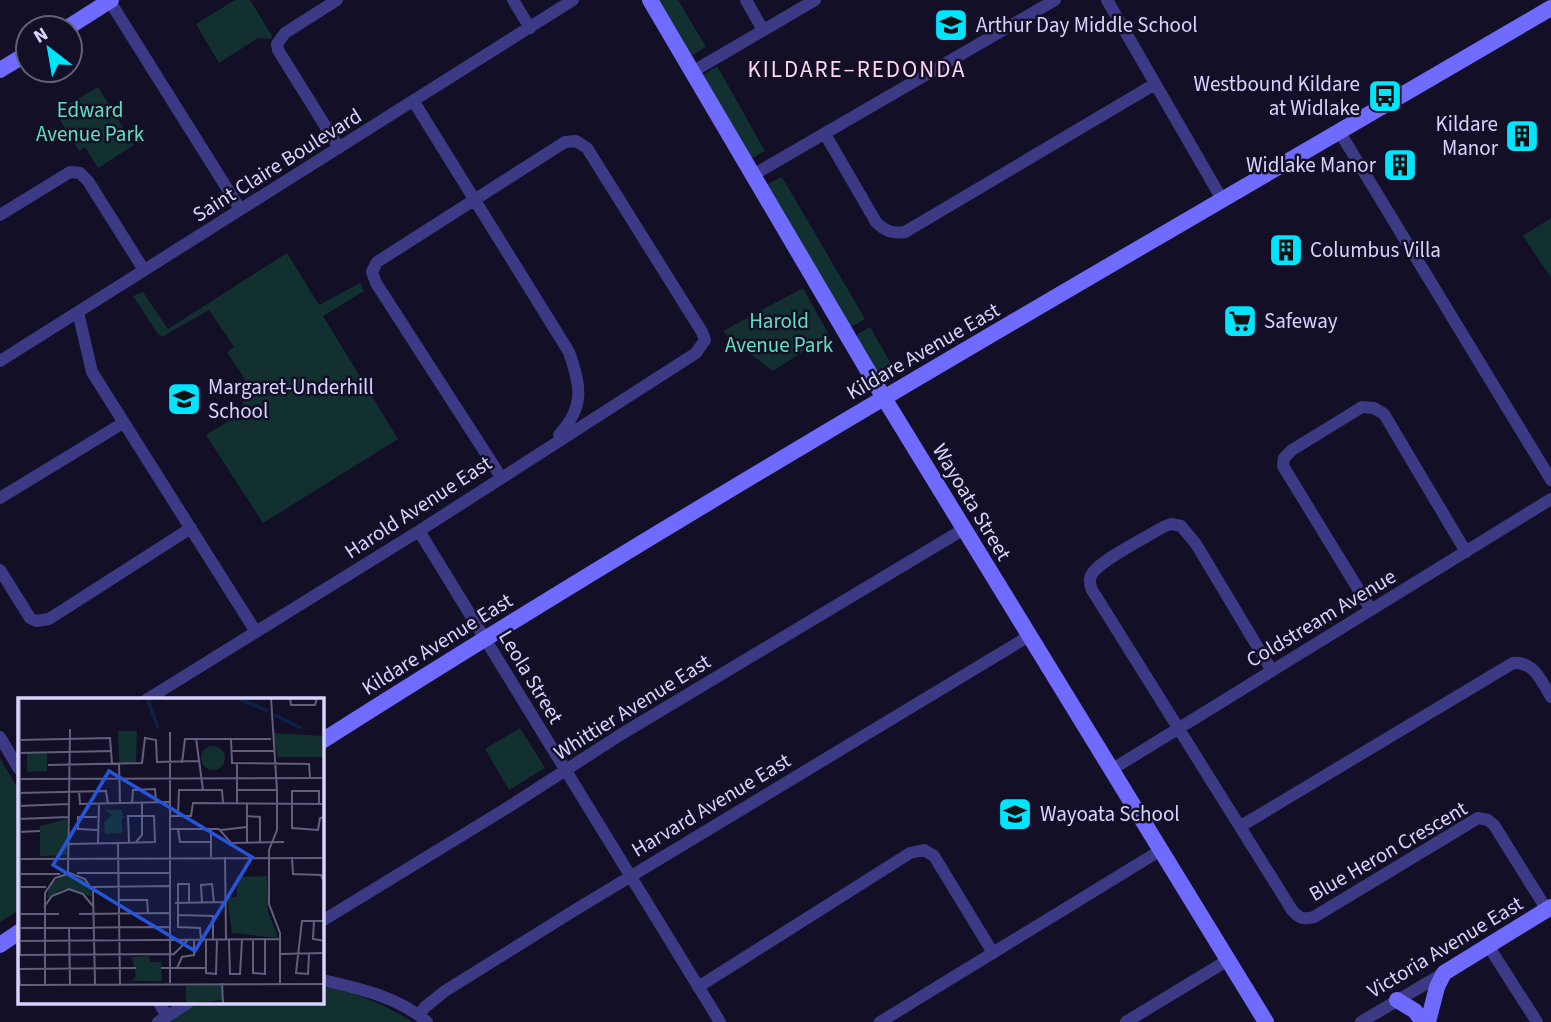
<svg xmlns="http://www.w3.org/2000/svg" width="1551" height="1022" font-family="'Source Sans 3',sans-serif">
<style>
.green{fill:#12302f}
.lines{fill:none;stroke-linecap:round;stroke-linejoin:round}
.street{stroke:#3d3a85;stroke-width:12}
.secondary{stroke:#6f6bff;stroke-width:16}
.labels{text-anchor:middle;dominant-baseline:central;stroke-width:5;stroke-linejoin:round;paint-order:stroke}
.poi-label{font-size:21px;fill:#d9d4ff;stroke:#130f26;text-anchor:start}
.park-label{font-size:21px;fill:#5fe0c0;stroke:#130f26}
.street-label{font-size:21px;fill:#d9d4ff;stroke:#130f26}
.neighbourhood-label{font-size:23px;letter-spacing:2px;fill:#ffd6f0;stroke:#130f26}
.inset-river{fill:none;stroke:#0c2248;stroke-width:3.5}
.inset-road{fill:none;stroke:#625e7d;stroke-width:2}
.view{fill:#2655da;fill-opacity:0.15;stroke:#2655da;stroke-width:3.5}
.inset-edge{fill:none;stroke:#d9d4ff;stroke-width:3.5}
</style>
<rect width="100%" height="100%" fill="#130f26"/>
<!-- green -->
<path class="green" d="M235,0h15l22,36 -1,3 -13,-1 -39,25 -23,-39z
M659,0h19l28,47 -14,8z
M717,66l48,85 -13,7 -49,-83z
M98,87l36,58 -36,23 -13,-21 -6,4 -24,-39z
M782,177l83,142 -14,8 -84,-143z
M1551,218v60l-28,-42z
M287,253l32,52 41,-22 4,8 -41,25 75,123 -135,84 -57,-88 34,-21 8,-30 -21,-32 7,-5 -25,-37 -47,27 -4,-3 -25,-38 10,-4 25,37z
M803,288l26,47 -56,36 -43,-32 -7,-8z
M870,327l23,40 -15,8 -21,-36 1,-5z
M520,728l25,40 -36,22 -24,-41z
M0,758l19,33v119l-19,12z
M322,987c33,4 63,18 91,35h-247l32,-19h124z"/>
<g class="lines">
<!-- street -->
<path class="street" d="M109,0l131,209
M337,0l-52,33 -8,11 1,6 61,98
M513,0l17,28
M746,0l17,30
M1107,0l116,201
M692,72l123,-72
M414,102l155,250c12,35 16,54 -10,83
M1339,131l212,349
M825,134l51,88c9,9 16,12 29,10l250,-148
M753,175l302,-175
M0,215l70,-43 10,1 8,8 56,89
M78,312l14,60 164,260
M0,361l573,-361
M0,498l123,-75
M419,531l301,491
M0,570l30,48 6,3 13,-2 142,-91
M1371,610l-88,-144 1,-8 8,-8 70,-43 12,1 10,6 82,138
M1272,671l-76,-127 -15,-18 -10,-2 -8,3c-16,10 -63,33 -71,47 -4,5 -2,11 0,16l200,320c7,8 11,10 22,7l164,-99 10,2 6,5 53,85
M146,700l273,-169 277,-178 9,-13 -3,-8 -115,-184 -11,-7 -11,1 -188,120 -5,10 4,11 125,194
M0,737l19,32
M1111,770l440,-271
M1241,826l272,-163c21,-2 29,19 38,34
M322,921l188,-115 110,-71 344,-206
M1489,947l48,75
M322,980c36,8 77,17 105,42
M698,987l212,-134 14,-3 10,6 59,97
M159,1003l8,13
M419,1015l6,-8 20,-16 130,-81 454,-274
M158,1022l30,-19
M880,1022l281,-172
M1126,1022l102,-62
M1361,1022l83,-49"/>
<!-- secondary -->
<path class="secondary" d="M650,0l234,398 382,624
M67,28l44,-28
M0,70l28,-17
M322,741c403,-256 817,-492 1229,-733
M0,945l19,-13
M1397,1000l18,11 8,11
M1428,1022l9,-35 7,-14 107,-66"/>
</g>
<!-- icons -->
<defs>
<g id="school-square" transform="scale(1.75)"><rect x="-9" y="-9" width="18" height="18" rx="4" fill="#00e5ff" stroke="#130f26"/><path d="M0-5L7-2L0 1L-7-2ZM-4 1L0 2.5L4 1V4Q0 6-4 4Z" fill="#111"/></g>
<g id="bus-square" transform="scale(1.75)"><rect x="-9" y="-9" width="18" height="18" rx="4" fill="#00e5ff" stroke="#130f26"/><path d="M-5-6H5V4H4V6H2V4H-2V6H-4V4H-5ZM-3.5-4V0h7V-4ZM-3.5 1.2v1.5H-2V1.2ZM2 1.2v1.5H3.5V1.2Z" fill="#111"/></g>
<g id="building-square" transform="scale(1.75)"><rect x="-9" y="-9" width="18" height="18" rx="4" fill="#00e5ff" stroke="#130f26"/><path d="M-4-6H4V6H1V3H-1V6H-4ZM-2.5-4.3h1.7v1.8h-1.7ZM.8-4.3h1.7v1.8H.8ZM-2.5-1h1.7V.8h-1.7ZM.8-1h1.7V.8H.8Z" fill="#111"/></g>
<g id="supermarket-square" transform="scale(1.75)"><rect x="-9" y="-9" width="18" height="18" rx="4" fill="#00e5ff" stroke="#130f26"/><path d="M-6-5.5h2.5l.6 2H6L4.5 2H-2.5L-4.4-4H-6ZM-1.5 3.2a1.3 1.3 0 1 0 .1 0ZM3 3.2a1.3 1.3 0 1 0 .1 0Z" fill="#111"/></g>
</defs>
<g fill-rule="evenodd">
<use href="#school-square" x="951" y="25"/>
<use href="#bus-square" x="1385" y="96"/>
<use href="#building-square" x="1522" y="136"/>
<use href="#building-square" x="1400" y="165"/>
<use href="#building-square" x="1286" y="250"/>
<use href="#supermarket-square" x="1240" y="321"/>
<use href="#school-square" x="184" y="399"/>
<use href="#school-square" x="1015" y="814"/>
</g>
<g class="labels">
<!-- poi labels -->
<g class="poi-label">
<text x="976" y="25">Arthur Day Middle School</text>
<text x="1360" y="84" text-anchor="end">Westbound Kildare<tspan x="1360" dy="24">at Widlake</tspan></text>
<text x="1498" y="124" text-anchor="end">Kildare<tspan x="1498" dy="24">Manor</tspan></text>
<text x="1376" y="165" text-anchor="end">Widlake Manor</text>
<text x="1310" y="250">Columbus Villa</text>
<text x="1264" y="321">Safeway</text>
<text x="208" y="387">Margaret-Underhill<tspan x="208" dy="24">School</tspan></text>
<text x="1040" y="814">Wayoata School</text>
</g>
<!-- park labels -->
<g class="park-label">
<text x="90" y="110">Edward<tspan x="90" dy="24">Avenue Park</tspan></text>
<text x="779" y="321">Harold<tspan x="779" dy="24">Avenue Park</tspan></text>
</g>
<!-- street labels -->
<g class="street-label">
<text transform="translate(277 165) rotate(-32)">Saint Claire Boulevard</text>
<text transform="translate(923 351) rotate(-30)">Kildare Avenue East</text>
<text transform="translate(972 502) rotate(59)">Wayoata Street</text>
<text transform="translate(418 507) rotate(-33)">Harold Avenue East</text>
<text transform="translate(1321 618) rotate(-31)">Coldstream Avenue</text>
<text transform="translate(437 644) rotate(-32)">Kildare Avenue East</text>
<text transform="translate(531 677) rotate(59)">Leola Street</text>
<text transform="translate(632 707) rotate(-32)">Whittier Avenue East</text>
<text transform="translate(711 805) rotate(-31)">Harvard Avenue East</text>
<text transform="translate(1388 851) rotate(-30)">Blue Heron Crescent</text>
<text transform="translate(1445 947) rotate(-31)">Victoria Avenue East</text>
</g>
<!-- neighbourhood labels -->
<g class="neighbourhood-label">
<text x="857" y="69">KILDARE–REDONDA</text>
</g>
</g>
<!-- overview -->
<g transform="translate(18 698)">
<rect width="306" height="306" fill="#130f26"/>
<path d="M100,33h19l-1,31h-17zM255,35l50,3v21h-45zM183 60a12 12 0 1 1 24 0a12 12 0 1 1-24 0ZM9,56h20v17l-20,1zM87,108l2,4h15v6l5,1 -5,1v15l-17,1 -1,-12 8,-7 -6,-4zM49,121v36l-27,1v-30zM47,176l20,6 8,17 -30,-8 -16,10 2,-14zM249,178l1,35 10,27 -46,-5 -5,-36h10l-1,-20zM131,258l1,6h11l1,19h-30l4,-5 -4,-19zM203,287l1,15 -36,4v-18z" fill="#12302f"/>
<path class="inset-river" d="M129,0l11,30M219,0l31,13M257,17l26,13"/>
<path class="inset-road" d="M2,0v257l154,-1M253,0l6,92v40l-8,20v54l11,29v50M272,0l1,7h24l2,-7M178,40l7,52M213,41l1,24 77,1 1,13M0,42l92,-2 2,26M213,53h43M0,55l94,-2M164,65l3,-24h86M101,66l1,39M30,67l94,-2 3,-25 11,2 1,22 42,-1M1,81l306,-1M219,92h40M61,93l1,13 89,-2M0,95l88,-2 2,13M114,105l1,-13 22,-1 1,14M219,105v-40M301,106v-13h-27v37l26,2 2,-12 5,-1M0,108l51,-2M151,118h22l2,-13 132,1M160,118l1,-26h43l1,13M229,118l13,1v26M79,119h-19v12l20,1M0,121l51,-2M151,131h50l12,14 53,-1M160,131l2,13h31M203,132l26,-3M0,134l22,-1M118,144l6,-7v-32M80,145l1,-39M100,145l2,141M229,145v-40M51,146l49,-1 37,-1 -1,-26h-26l1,26M193,159v-28M207,159l1,83M274,159l1,17 28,1 4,9M0,161l307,-1M59,175h92M0,176h42M50,176l2,-145M0,189h28M74,189l77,-1M101,202h28l1,13M157,205l50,-1M171,205v-19h-11v43l22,1 1,12M184,205l-1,-18 11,-1 2,19M26,209l8,-11 17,-7 14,5 10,12M0,216h41M61,216l90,-1M160,217l35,1v24M296,222l-1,19 12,2M51,229l1,57M0,230l151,-1M235,241v34l12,1M247,241v36M188,242v33l10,1 1,-34M211,242l1,34h10l2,-34M0,243l262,-2M262,256l45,-1M291,256l-1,20 -12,-1 6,-52h23M0,257l2,30 305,-1M155,257l15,-15M143,270h45M159,270l5,-11 12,-2v-15M0,271l118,-1M152,285v-251M204,285l1,21M27,286v-91l10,-15 15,-5 15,6 8,12 2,93"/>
<path class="view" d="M91,73l143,86 -57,94 -142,-86z"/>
<rect width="306" height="306" class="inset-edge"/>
</g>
<!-- north arrow -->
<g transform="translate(49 49) rotate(329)"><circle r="33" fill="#130f26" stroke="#625e7d" stroke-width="2"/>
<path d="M0-5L12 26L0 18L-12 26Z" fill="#00e5ff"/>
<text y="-10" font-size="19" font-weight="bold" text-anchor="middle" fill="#d9d4ff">N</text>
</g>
</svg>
